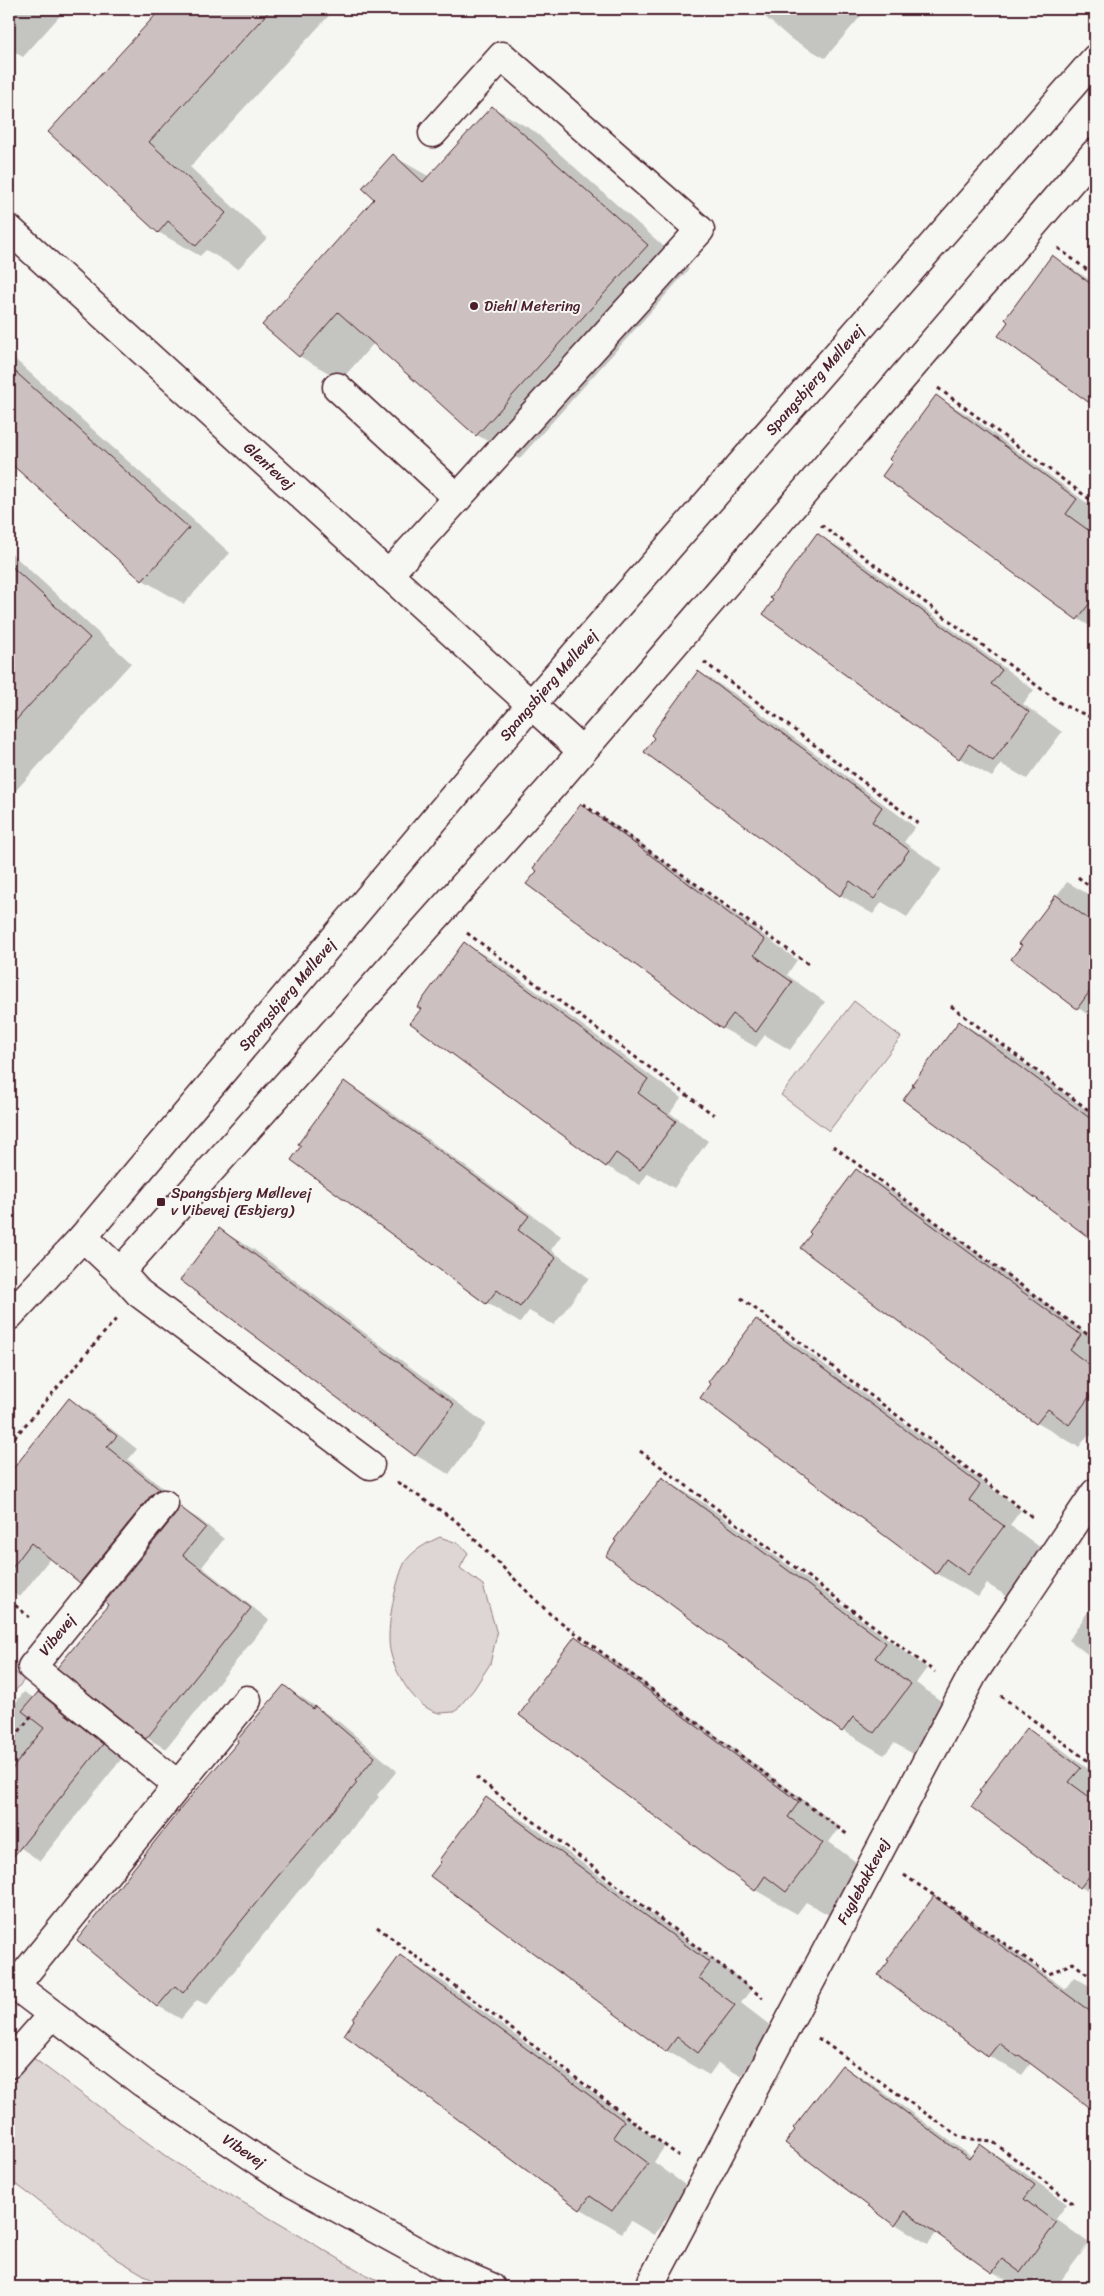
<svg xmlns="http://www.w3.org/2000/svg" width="1104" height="2296" font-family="Sriracha,sans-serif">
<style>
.green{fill:#ddd6d5;stroke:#947a80}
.shadow{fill:#0003}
.building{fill:#ccc1c0;stroke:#4a1f2b}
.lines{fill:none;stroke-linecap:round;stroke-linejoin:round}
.minor-casing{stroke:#4a1f2b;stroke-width:31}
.path{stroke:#4a1f2b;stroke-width:3;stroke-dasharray:4 4;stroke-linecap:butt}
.minor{stroke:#f6f6f2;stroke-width:28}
.poi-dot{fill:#4a1f2b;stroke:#f6f6f2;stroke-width:2}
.labels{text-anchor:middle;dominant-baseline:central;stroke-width:4;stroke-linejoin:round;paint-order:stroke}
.poi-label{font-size:15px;fill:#4a1f2b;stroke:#f6f6f2;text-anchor:start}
.street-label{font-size:15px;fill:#4a1f2b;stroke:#f6f6f2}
</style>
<rect width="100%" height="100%" fill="#f6f6f2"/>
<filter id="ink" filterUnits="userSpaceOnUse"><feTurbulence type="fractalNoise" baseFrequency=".02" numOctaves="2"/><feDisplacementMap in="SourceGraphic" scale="10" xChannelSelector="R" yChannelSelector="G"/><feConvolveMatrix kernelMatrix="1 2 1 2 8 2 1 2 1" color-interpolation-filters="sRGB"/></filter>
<g filter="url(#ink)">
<!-- green -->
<path class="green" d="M854,1001l47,36 -72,94 -48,-36z
M440,1537l20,7 8,9 -8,15 23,17 14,49 -7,30 -16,25 -19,23c-5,0 -11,1 -15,1 -25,-4 -46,-41 -50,-63 -4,-21 5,-66 14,-86 7,-13 23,-21 36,-27z
M9,1667l15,13 -15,19z
M9,2040l162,120 192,113 30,14h-229l-47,-28 -108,-80z"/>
<!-- shadow -->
<path class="shadow" d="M9,9h57l-43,48 -14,-8z
M163,9h172l-145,158 77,71 -29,31 -32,-19 -6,6 -42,-24 -108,-100z
M671,9h21l-7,8z
M756,9h111l-42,49 -34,-19z
M492,107l42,24 155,138 -170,190 -42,-24 -103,-92 -33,37 -42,-24 77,-157 17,-43 37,21z
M1053,257l42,26v123l-95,-70z
M9,354l221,199 -46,51 -41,-24 -134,-120z
M937,397l33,19 125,93v120l-17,-10 -194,-143z
M818,535l33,19 183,136 -11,14 39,28 -35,47 -26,-15 -9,13 -33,-19z
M9,551l122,112 -122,135z
M699,672l33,20 183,135 -11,15 38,27 -35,48 -25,-15 -9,12 -33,-19z
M581,805l33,19 183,136 -10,15 38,27 -35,48 -25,-15 -9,12 -34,-19 -183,-158z
M1067,882l28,16v122l-83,-61 11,-14 -2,-2z
M465,944l33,19 183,135 -11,15 38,28 -34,47 -26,-15 -8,12 -34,-19z
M960,1022l42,25 93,69v125l-190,-142z
M344,1082l33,20 184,134 -10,14 38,28 -35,47 -25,-14 -9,12 -33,-20 -195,-143z
M857,1170l41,25 197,145v99l-7,-4 -9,12 -42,-24z
M220,1230l33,19 233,175 -37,50 -34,-19z
M756,1320l42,25 223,165 -11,15 35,26 -35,47 -23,-14 -9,13 -42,-24z
M69,1400l21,12 47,37 -9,11 52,42 -7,4 -71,88 -21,-12 -30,-25 -31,40 -11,-6v-115z
M662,1478l42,25 223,165 -11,15 36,26 -35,47 -23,-13 -10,12 -42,-25z
M180,1508l19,11 25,20 -22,28 67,53 -103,129 -19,-11 -88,-71 51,-62z
M1095,1601v59l-26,-20z
M575,1638l42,24 223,165 -11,15 35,26 -35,47 -23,-13 -9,12 -42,-24z
M284,1686l54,35 59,50 -20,24 2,2 -83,97 -89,111 -10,-5 -16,19 -23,-13 -80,-66z
M24,1692l10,6 4,-5 21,13 64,51 -83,104 -31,-21v-129z
M1027,1729l33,19 35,26v122l-14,-9 -109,-81z
M486,1799l42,24 224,165 -11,15 35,27 -35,46 -23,-13 -9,12 -42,-24z
M935,1898l33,19 97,72 9,-12 21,12v120l-64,-46 -9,12 -33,-19z
M400,1957l42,24 223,165 -11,16 35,26 -35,47 -23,-14 -9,12 -41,-24 -236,-175z
M842,2066l33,20 97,71 8,-11 34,19 53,39 -11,15 33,24 -33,44h-7l-14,-8 -6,8h-10l-26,-15 -56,-40 -9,12 -33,-20z"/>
<!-- building -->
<path class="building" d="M161,9h110l-122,133 77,71 -30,33 -28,-25 -10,12 -110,-101z
M492,106l156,139 -172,191 -138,-124 -39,45 -37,-32 112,-126 -12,-11 31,-34 30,28z
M1052,255l43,32v120l-97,-71 10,-14 -3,-3z
M9,366l180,162 -47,53 -133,-119z
M936,395l141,104 -11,15 29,21v61l-18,24 -195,-144 10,-14 -3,-3z
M817,533l185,137 -11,14 38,28 -36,49 -24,-17 -10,15 -196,-145 10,-14 -3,-2z
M9,564l81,74 -81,90z
M698,671l184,136 -10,15 37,28 -35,49 -24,-18 -10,15 -196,-144 10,-14 -3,-3z
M581,804l184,136 -11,15 38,27 -36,50 -23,-18 -11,15 -196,-145 11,-13 -4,-3z
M1056,895l39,29v60l-18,25 -66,-50 11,-14 -3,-1z
M464,942l184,137 -10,14 38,28 -36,49 -24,-17 -10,14 -196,-144 11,-14 -4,-2z
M959,1021l136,101v120l-192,-142 11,-15 -2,-1z
M344,1081l185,135 -11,14 38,28 -36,49 -23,-17 -11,14 -195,-144 10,-14 -3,-2z
M856,1169l225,166 -11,15 25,19v20l-26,36 -21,-16 -12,15 -236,-176 11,-14 -2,-2z
M219,1228l235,176 -39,52 -235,-176z
M756,1319l224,166 -11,15 35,26 -36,49 -22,-16 -10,15 -236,-176 10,-14 -2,-2z
M69,1398l48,38 -10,11 52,42 -7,5 -72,89 -49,-40 -22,29v-98z
M662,1477l224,166 -11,15 36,26 -37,49 -21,-16 -11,15 -236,-176 10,-15 -2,-1z
M179,1506l27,21 -23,28 68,53 -105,131 -89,-71 51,-63 -3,-3 71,-88z
M575,1636l224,166 -11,15 35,26 -37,49 -21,-16 -10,15 -236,-176 10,-14 -2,-1z
M284,1685l29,24 2,-3 60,51 -20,24 2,2 -84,99 -90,111 -8,-7 -18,21 -80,-67 105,-133 56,-65 -1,-2z
M38,1692l65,52 -94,118v-89l35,-45 -22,-17z
M1027,1728l54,40 -12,14 26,19v68l-15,19 -109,-81 10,-15 -2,-1z
M486,1797l224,166 -11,15 36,27 -37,48 -21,-16 -11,15 -236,-176 11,-14 -2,-2z
M934,1896l161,119v97l-76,-57 -1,2 -19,-14 -11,14 -110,-82 11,-14 -2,-1z
M400,1955l224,166 -11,16 35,26 -36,48 -22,-15 -10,14 -236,-175 10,-15 -1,-1z
M842,2065l127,94 11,-15 55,41 -11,14 32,24 -36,49 -18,-13 -10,14 -87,-62 -10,15 -110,-83 10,-13 -2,-2z"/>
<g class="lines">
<!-- minor casing -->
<g class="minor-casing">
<g id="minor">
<path id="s1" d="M9,229l573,522"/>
<path d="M337,387l121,111"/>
<path d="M388,575l312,-345 -198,-174 -69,77"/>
<path d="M83,1237l37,35 435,-489 540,-630"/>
<path d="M120,1272l19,21 231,172"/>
<path id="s2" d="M9,1316l74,-79 447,-531 565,-647"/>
<path d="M164,1504l-132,163 146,118"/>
<path id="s3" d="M9,1981l134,102 149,100 157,86 42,18"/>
<path d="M15,1986l232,-286"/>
<path d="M9,2064l43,-49"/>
<path id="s4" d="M652,2281l321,-607 122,-181"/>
</g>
</g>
<!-- path -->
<path class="path" d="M1058,248l37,28
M938,388l157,115
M821,525l242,180 32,14
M704,662l214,161
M583,804l228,162
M1078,877l17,14
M467,933l247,182
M951,1006l144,109
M833,1146l262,194
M741,1298l294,221
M9,1444l107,-125
M640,1451l295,221
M397,1482l58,38 95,94 298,221
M9,1600l20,17
M1001,1696l94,70
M9,1744l24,-30
M476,1777l287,221
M904,1875l145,99 24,-11 22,17
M377,1927l302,229
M818,2038l143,100 31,3 84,65"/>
<!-- minor -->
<use href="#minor" class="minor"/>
</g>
</g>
<!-- markers -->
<g class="poi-dot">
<circle cx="474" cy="306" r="5"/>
<rect x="156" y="1197" width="10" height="10" rx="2.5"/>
</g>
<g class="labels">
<!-- poi labels -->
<g class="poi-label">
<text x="484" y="306">Diehl Metering</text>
<text x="171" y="1193">Spangsbjerg Møllevej<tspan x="171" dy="17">v Vibevej (Esbjerg)</tspan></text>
</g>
<!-- street labels -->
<g class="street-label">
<text stroke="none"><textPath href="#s2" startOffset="1235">Spangsbjerg Møllevej</textPath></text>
<text stroke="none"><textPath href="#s1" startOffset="352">Glentevej</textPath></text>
<text stroke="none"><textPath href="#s2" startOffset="830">Spangsbjerg Møllevej</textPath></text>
<text stroke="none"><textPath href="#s2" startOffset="425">Spangsbjerg Møllevej</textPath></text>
<text transform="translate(57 1635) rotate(-51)">Vibevej</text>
<text stroke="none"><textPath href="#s4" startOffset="452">Fuglebakkevej</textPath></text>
<text stroke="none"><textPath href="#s3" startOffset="290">Vibevej</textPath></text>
</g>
</g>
<!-- margin -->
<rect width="1104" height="2296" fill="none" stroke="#f6f6f2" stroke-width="30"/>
<rect x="15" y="15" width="1074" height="2266" fill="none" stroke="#4a1f2b" stroke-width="2" filter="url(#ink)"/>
</svg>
